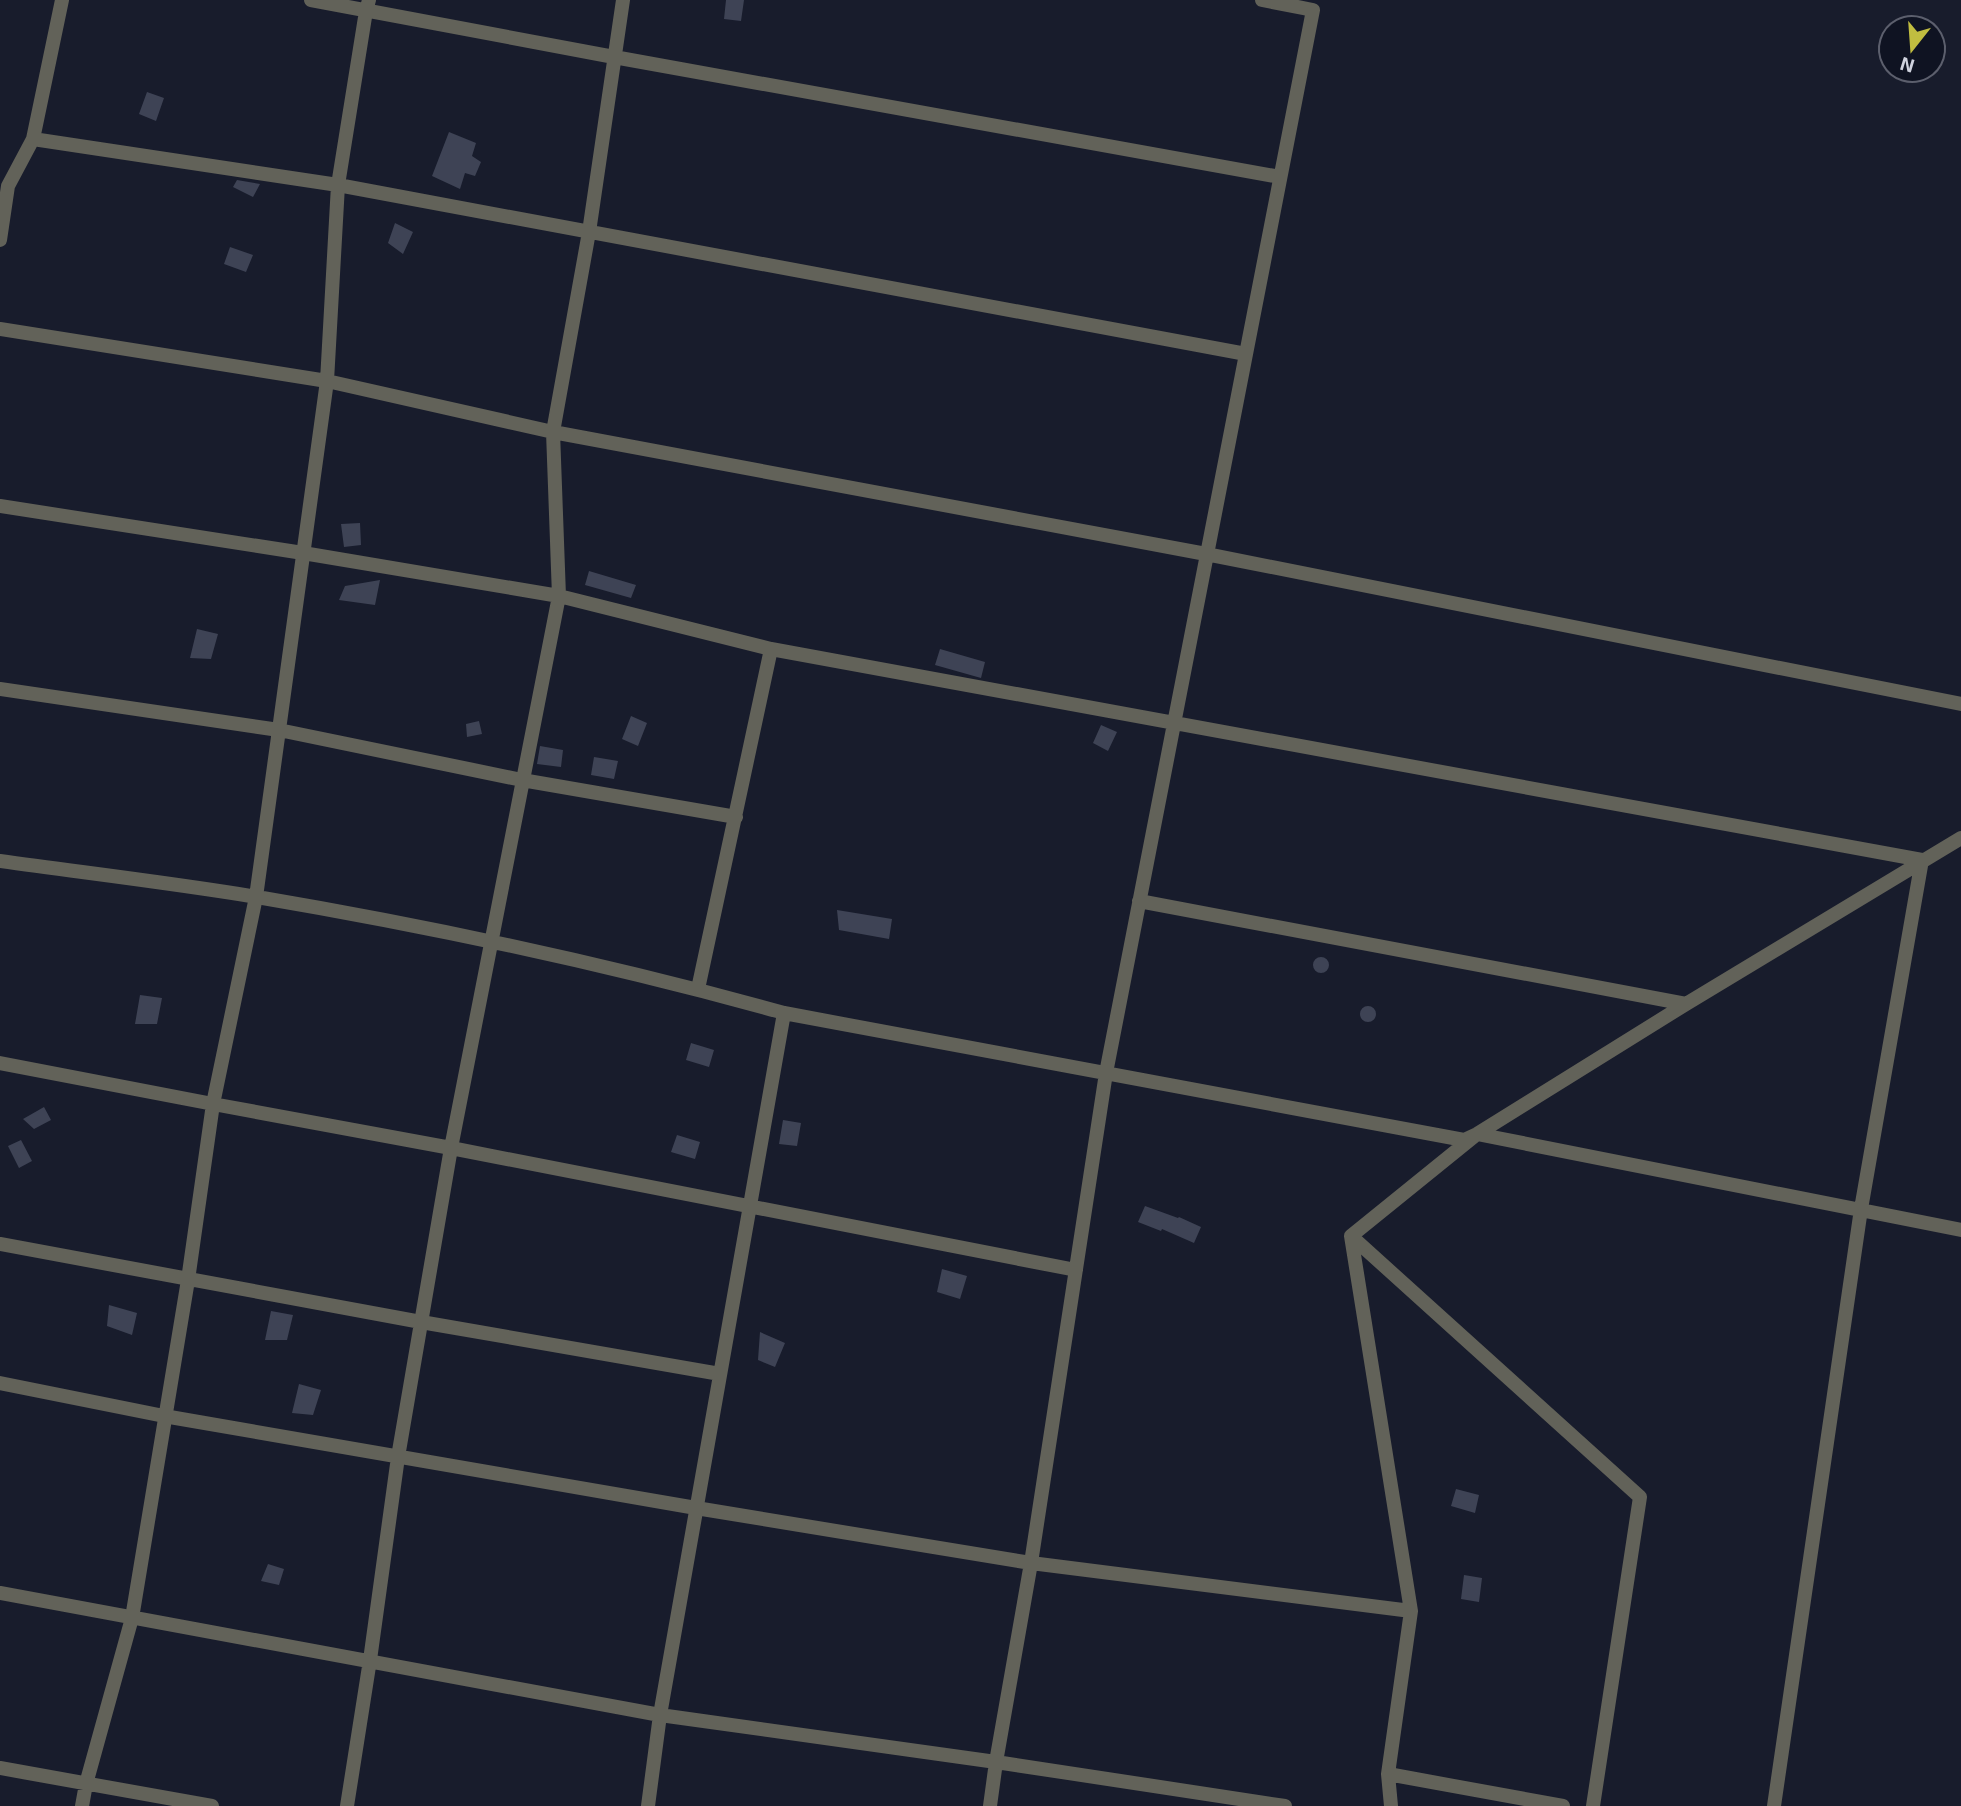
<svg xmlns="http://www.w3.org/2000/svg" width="1961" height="1806" font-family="'Exo 2',sans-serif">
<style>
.building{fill:#3e4355}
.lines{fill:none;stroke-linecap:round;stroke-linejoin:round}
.minor{stroke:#626259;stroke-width:14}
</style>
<rect width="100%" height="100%" fill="#181c2c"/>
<!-- building -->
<path class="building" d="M726,0h18l-3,21 -17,-2z
M147,92l17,6 -8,23 -17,-7z
M449,132l27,11 -4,13 9,6 -6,14 -10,-3 -5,16 -28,-13z
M237,180l23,4 -7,13 -20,-10z
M395,223l18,9 -10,22 -15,-11z
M230,247l23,8 -7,17 -22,-8z
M360,523l1,22 -17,2 -3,-23z
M589,571l47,14 -5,13 -46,-13z
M380,580l-5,25 -36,-5 6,-14z
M197,629l21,5 -7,25 -21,-1z
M940,649l45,13 -4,16 -46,-13z
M631,716l16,7 -9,23 -16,-7z
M479,721l3,13 -15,3 -1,-13z
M1101,725l16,7 -9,19 -15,-8z
M540,746l23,4 -2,17 -24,-3z
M594,757l24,4 -4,18 -23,-4z
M837,910l55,9 -3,20 -50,-9z
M1313 965a8 8 0 1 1 16 0a8 8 0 1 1-16 0Z
M140,995l22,3 -5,26h-22z
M1360 1014a8 8 0 1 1 16 0a8 8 0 1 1-16 0Z
M691,1043l23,7 -5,17 -23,-7z
M44,1107l7,13 -17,9 -11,-10z
M783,1120l18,3 -4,23 -18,-2z
M677,1135l23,7 -5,17 -24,-7z
M21,1140l11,21 -13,7 -11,-22z
M1145,1206l33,12 1,-1 22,10 -7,16 -32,-14 -1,2 -23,-9z
M942,1269l25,7 -7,23 -23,-7z
M109,1305l28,8 -5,22 -25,-9z
M271,1311l22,4 -6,25h-22z
M760,1332l25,11 -10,24 -17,-7z
M299,1384l22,6 -8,25 -21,-2z
M1456,1489l23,6 -4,18 -24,-7z
M268,1564l16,5 -5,16 -18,-4z
M1464,1575l18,3 -3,24 -18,-3z"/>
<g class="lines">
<!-- minor -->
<path class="minor" d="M311,0l303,57 666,120
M33,139l305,46 908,169
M0,240l8,-54 25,-47 29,-139
M0,329l327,52 226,51 653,122 755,150
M0,506l303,47 256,43 212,53 1151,211 -61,349 -87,597
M0,689l279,41 243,50 214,37
M0,861c86,12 172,22 257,36 177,30 354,68 527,116l680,127 13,-6 209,-130 275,-166
M1139,901l547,103
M698,989l73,-340
M0,1063l213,41 238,44 625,122
M1351,1236l289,261 -47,309
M0,1244l421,78 299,52
M0,1383l164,33 532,92 335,55 380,48
M0,1593l660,122 336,47 289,44
M0,1768l212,38
M1388,1774l175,32
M82,1806l4,-22 46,-166 56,-338 25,-176 43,-207 71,-516 11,-196 28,-174 3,-11
M347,1806l23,-146 28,-203 53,-309 108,-552 -6,-164 36,-200 34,-232
M648,1806l12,-91 124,-702
M990,1806l6,-44 35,-199 75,-490 207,-1063 -51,-10
M1391,1806l-3,-32 23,-163 -60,-375 126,-102 484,96"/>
</g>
<!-- north arrow -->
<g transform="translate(1912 49) rotate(197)"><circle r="33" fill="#0f1322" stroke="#5c5f6d" stroke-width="2"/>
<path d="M0-5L12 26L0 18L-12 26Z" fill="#c1bd40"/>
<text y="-10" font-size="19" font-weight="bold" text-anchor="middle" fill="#cfd2de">N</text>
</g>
</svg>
